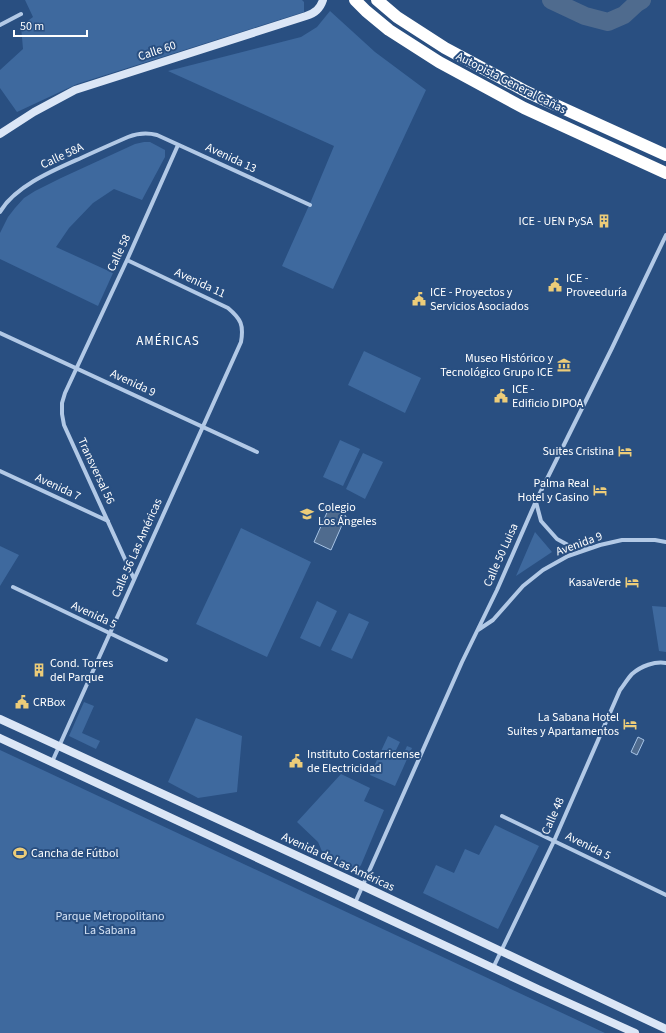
<svg xmlns="http://www.w3.org/2000/svg" width="666" height="1033" font-family="'Source Sans 3',sans-serif">
<style>
.green{fill:#3e699e}
.water{fill:#4f6b8e;stroke:#a7c4e6}
.lines{fill:none;stroke-linecap:round;stroke-linejoin:round}
.river{stroke:#4f6b8e;stroke-width:18}
.street{stroke:#b2c9e6;stroke-width:4}
.secondary{stroke:#dbe6f6;stroke-width:8}
.highway{stroke:#fff;stroke-width:12}
.labels{text-anchor:middle;dominant-baseline:central;stroke-width:4;stroke-linejoin:round;paint-order:stroke}
.street-label{font-size:12px;fill:#fff;stroke:#294f81}
.poi-label{font-size:12px;fill:#fff;stroke:#294f81;text-anchor:start}
.park-label{font-size:12px;fill:#d5e3f5;stroke:#294f81}
.neighbourhood-label{font-size:13px;letter-spacing:1px;fill:#fff;stroke:#294f81}
</style>
<rect width="100%" height="100%" fill="#294f81"/>
<!-- green -->
<path class="green" d="M25,0h277l2,2v10l-227,72 -60,28 -17,-24v-18l23,-21 -2,-23 12,-9z
M330,11l45,41 51,38 -93,199 -51,-23 29,-65 23,-55 -166,-75 133,-34 16,-10z
M144,142h6l15,8v7l-23,43 -28,-11 -21,14 -24,25 -13,19 57,26 -15,33 -98,-47v-26l8,-16 7,-9 9,-10 11,-7 26,-13 74,-34z
M364,351l57,27 -16,35 -57,-28z
M340,440l20,9 -17,37 -20,-9z
M363,453l20,9 -18,37 -19,-10z
M241,528l70,34 -44,95 -71,-33z
M535,532l17,20 -36,24z
M0,546l19,9 -19,31z
M317,601l20,10 -17,36 -20,-9z
M652,606l14,1v45l-7,-1z
M349,613l20,9 -17,37 -21,-9z
M84,702l10,4 -12,27 18,8 -4,8 -27,-13z
M196,718l46,18 -5,56 -39,6 -30,-16z
M388,736l12,6 -5,10 8,3 4,-9 5,2 -17,38 -25,-11z
M0,750l605,283h-605z
M341,774l29,14 -6,13 20,9 -23,55 -3,4 -6,1 -28,-14 -6,-14 -21,-20z
M495,825l44,21 -41,83 -75,-36 13,-28 18,8 11,-24 14,6z"/>
<!-- water -->
<path class="water" d="M329,508l17,8 -15,34 -17,-8z
M638,737l6,3 -7,15 -6,-3z"/>
<g class="lines">
<!-- river -->
<path class="river" d="M551,0l34,16 23,6 16,-7 13,-12 5,-3"/>
<!-- street -->
<path class="street" d="M0,25l21,-11
M0,212c15,-26 54,-42 81,-54 15,-7 31,-14 47,-21 10,-4 18,-5 29,-2l153,70
M0,333l257,119
M0,471l108,50
M536,502l5,19 16,18 11,6 22,3
M134,579l-70,-154 -2,-11v-11l3,-10 62,-133 51,-115
M13,587l153,73
M478,630l15,-10 30,-34 20,-16 25,-14 32,-11 22,-5h33l11,2
M52,762l189,-420c3,-17 0,-23 -13,-34l-101,-48
M502,816l164,79
M355,903l107,-241 35,-72 39,-89 76,-153 54,-113
M493,968l61,-127 66,-151c4,-5 8,-12 12,-16 9,-8 23,-13 34,-11"/>
<!-- secondary -->
<path class="secondary" d="M0,134l34,-22 41,-22 231,-74c9,-3 14,-7 17,-16
M0,719l363,167 303,143
M0,738l538,251 97,44"/>
<!-- highway -->
<path class="highway" d="M355,0l11,11 23,19 50,32 85,46 142,65
M377,0l20,17 48,31 82,44 139,63"/>
</g>
<!-- icons -->
<defs>
<g id="building-bare" transform="scale(1.08)"><path d="M-4-6H4V6H1V3H-1V6H-4ZM-2.5-4.3h1.7v1.8h-1.7ZM.8-4.3h1.7v1.8H.8ZM-2.5-1h1.7V.8h-1.7ZM.8-1h1.7V.8H.8Z" fill="#eccc79" stroke="#294f81" stroke-width="2.5" paint-order="stroke"/></g>
<g id="civic-bare" transform="scale(1.08)"><path d="M-.6-6.5H3V-4.5H.6V-3L4-1V1h2V6H-6V1h2V-1L-.6-3ZM-1.2 2.5V6h2.4V2.5Z" fill="#eccc79" stroke="#294f81" stroke-width="2.5" paint-order="stroke"/></g>
<g id="museum-bare" transform="scale(1.08)"><path d="M0-6L6-3V-2H-6V-3ZM-5-1h2V3h-2ZM-1-1h2V3h-2ZM3-1h2V3H3ZM-6 4H6V6H-6Z" fill="#eccc79" stroke="#294f81" stroke-width="2.5" paint-order="stroke"/></g>
<g id="hotel-bare" transform="scale(1.08)"><path d="M-6-4.5h1.5V1H6V5H4.5V3h-9V5H-6ZM-4 0a1.8 1.8 0 1 1 3.6 0ZM.5 0V-2.5h3Q6-2.5 6 0Z" fill="#eccc79" stroke="#294f81" stroke-width="2.5" paint-order="stroke"/></g>
<g id="school-bare" transform="scale(1.08)"><path d="M0-5L7-2L0 1L-7-2ZM-4 1L0 2.5L4 1V4Q0 6-4 4Z" fill="#eccc79" stroke="#294f81" stroke-width="2.5" paint-order="stroke"/></g>
<g id="stadium-bare" transform="scale(1.08)"><path d="M0-5a6.5 5 0 1 0 0 10a6.5 5 0 1 0 0-10ZM-3.5-1.8h7v3.6h-7Z" fill="#eccc79" stroke="#294f81" stroke-width="2.5" paint-order="stroke"/></g>
</defs>
<g fill-rule="evenodd">
<use href="#building-bare" x="604" y="221"/>
<use href="#civic-bare" x="555" y="285"/>
<use href="#civic-bare" x="419" y="299"/>
<use href="#museum-bare" x="564" y="365"/>
<use href="#civic-bare" x="501" y="396"/>
<use href="#hotel-bare" x="625" y="451"/>
<use href="#hotel-bare" x="600" y="490"/>
<use href="#school-bare" x="307" y="514"/>
<use href="#hotel-bare" x="632" y="582"/>
<use href="#building-bare" x="39" y="670"/>
<use href="#civic-bare" x="22" y="702"/>
<use href="#hotel-bare" x="630" y="724"/>
<use href="#civic-bare" x="296" y="761"/>
<use href="#stadium-bare" x="20" y="853"/>
</g>
<g class="labels">
<!-- street labels -->
<g class="street-label">
<text transform="translate(157 51) rotate(-18)">Calle 60</text>
<text transform="translate(511 83) rotate(27)">Autopista General Cañas</text>
<text transform="translate(62 156) rotate(-25)">Calle 58A</text>
<text transform="translate(231 158) rotate(25)">Avenida 13</text>
<text transform="translate(119 253) rotate(-65)">Calle 58</text>
<text transform="translate(200 283) rotate(25)">Avenida 11</text>
<text transform="translate(133 383) rotate(25)">Avenida 9</text>
<text transform="translate(96 471) rotate(65)">Transversal 56</text>
<text transform="translate(58 487) rotate(25)">Avenida 7</text>
<text transform="translate(579 544) rotate(-20)">Avenida 9</text>
<text transform="translate(137 548) rotate(-66)">Calle 56 Las Américas</text>
<text transform="translate(501 555) rotate(-66)">Calle 50 Luisa</text>
<text transform="translate(94 615) rotate(25)">Avenida 5</text>
<text transform="translate(553 816) rotate(-66)">Calle 48</text>
<text transform="translate(588 846) rotate(26)">Avenida 5</text>
<text transform="translate(338 862) rotate(25)">Avenida de Las Américas</text>
</g>
<!-- poi labels -->
<g class="poi-label">
<text x="593" y="221" text-anchor="end">ICE - UEN PySA</text>
<text x="566" y="278">ICE -<tspan x="566" dy="14">Proveeduría</tspan></text>
<text x="430" y="292">ICE - Proyectos y<tspan x="430" dy="14">Servicios Asociados</tspan></text>
<text x="553" y="358" text-anchor="end">Museo Histórico y<tspan x="553" dy="14">Tecnológico Grupo ICE</tspan></text>
<text x="512" y="389">ICE -<tspan x="512" dy="14">Edificio DIPOA</tspan></text>
<text x="614" y="451" text-anchor="end">Suites Cristina</text>
<text x="589" y="483" text-anchor="end">Palma Real<tspan x="589" dy="14">Hotel y Casino</tspan></text>
<text x="318" y="507">Colegio<tspan x="318" dy="14">Los Ángeles</tspan></text>
<text x="621" y="582" text-anchor="end">KasaVerde</text>
<text x="50" y="663">Cond. Torres<tspan x="50" dy="14">del Parque</tspan></text>
<text x="33" y="702">CRBox</text>
<text x="619" y="717" text-anchor="end">La Sabana Hotel<tspan x="619" dy="14">Suites y Apartamentos</tspan></text>
<text x="307" y="754">Instituto Costarricense<tspan x="307" dy="14">de Electricidad</tspan></text>
<text x="31" y="853">Cancha de Fútbol</text>
</g>
<!-- park labels -->
<g class="park-label">
<text x="110" y="916">Parque Metropolitano<tspan x="110" dy="14">La Sabana</tspan></text>
</g>
<!-- neighbourhood labels -->
<g class="neighbourhood-label">
<text x="168" y="341">AMÉRICAS</text>
</g>
</g>
<!-- scale -->
<path d="M14 30v6h73v-6" fill="none" stroke="#ffffff" stroke-width="2"/>
<text x="20" y="30" font-size="12" fill="#ffffff" stroke="#294f81" stroke-width="3" paint-order="stroke">50 m</text>
</svg>
